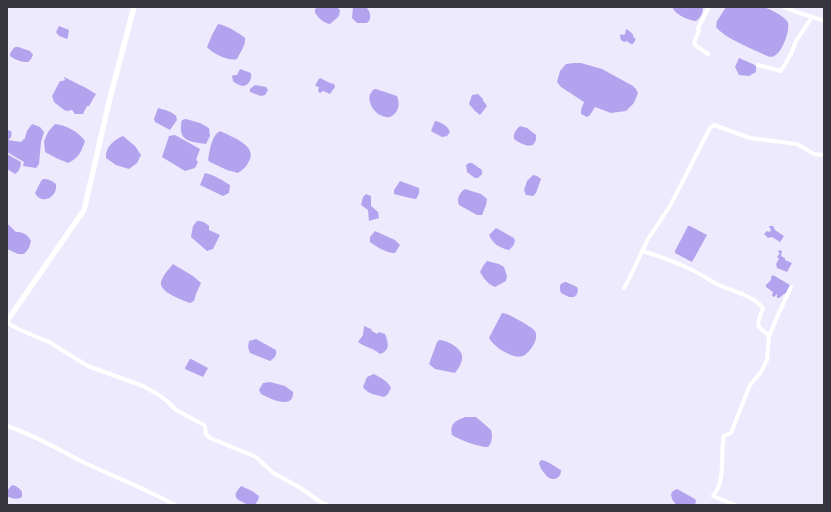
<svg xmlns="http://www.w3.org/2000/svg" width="831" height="512" font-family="'Times New Roman',serif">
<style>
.water{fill:#b3a2ee}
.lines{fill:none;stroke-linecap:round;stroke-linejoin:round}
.street{stroke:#fff;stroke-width:4}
.secondary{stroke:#fff;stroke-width:5.5}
</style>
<rect width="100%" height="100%" fill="#edeafd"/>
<!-- water -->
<path class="water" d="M318,7h19l3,3 -1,6 -9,8c-7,-1 -11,-6 -15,-11v-4z
M353,7h13c5,5 6,12 1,16h-10l-5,-5z
M674,7h29c0,6 -2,10 -7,14 -8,-1 -18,-5 -23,-12z
M726,7c9,0 18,0 28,0 3,0 8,-1 12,1 6,2 20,9 22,15 2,8 -6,30 -14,33 -3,2 -6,0 -9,-1 -14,-7 -39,-16 -49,-28l1,-6z
M218,24c8,1 21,9 27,14 1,7 -5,15 -8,21 -8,3 -25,-6 -30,-12l5,-12z
M59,26l10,4 -1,7 -1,2 -8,-3 -3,-4z
M626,29c4,2 7,4 8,9l2,1 -3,5h-2l-4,-3 -3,1 -3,-2 -1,-4 1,-2 3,1 1,-1z
M15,47h3l12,4 3,4 -2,4 -3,3c-7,0 -12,-2 -18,-6 0,-4 2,-6 5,-9z
M739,58l16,7 1,2v5l-7,4 -10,-1 -4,-8z
M574,63h7l21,6 31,17 3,3 2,4 -4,10 -8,8 -15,2 -16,-6 -5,8 -3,2 -6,-3v-4l3,-8 -23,-15 -4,-5 3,-11 6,-7z
M240,69l11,4c1,6 -2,13 -9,13 -3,-1 -7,-3 -9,-5l-1,-5 2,-1h3z
M64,77l22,11 10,6 -7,12h-2l-4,8h-8l-3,-4 -5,1 -3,-1 -10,-8 -2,-6 8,-15h2l3,-1z
M320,78l10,5 4,1 1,3 -5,7 -7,-3 -3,2 -2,-2 1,-4 -4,-1 3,-6z
M255,85l11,2 2,3 -3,5 -4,1 -11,-4v-3z
M374,89h2l21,7c3,8 2,15 -5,20 -3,1 -3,2 -6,1 -10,-1 -19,-13 -16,-23 0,0 4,-5 4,-5z
M478,94l5,5v2l2,2 2,3 -7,9 -5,-4 -6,-7 3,-9z
M158,108c7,2 13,3 18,8l1,4 -7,10 -15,-8 -1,-3z
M186,119l14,4 9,5 1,8 -4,8c-7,-1 -22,-2 -24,-10 -2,-4 -1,-10 0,-14z
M435,121h1c6,2 12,5 14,11l-3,4 -5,1 -11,-6z
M32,124l8,3 4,5 -3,10 -2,22 -3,4 -13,-2 1,-4 -17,-10v-10l1,-2h-1v-10l4,1c1,4 1,6 -3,9l13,2 4,-4 2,-7z
M55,124c11,1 24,8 30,17 -4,11 -6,17 -17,22l-12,-5 -11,-6 -1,-11 4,-9z
M520,126l7,2 9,7v5l-3,5c-7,2 -13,-2 -19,-6 -1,-6 2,-9 6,-13z
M220,131c10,5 36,14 30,28 -3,7 -6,10 -12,14l-11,-3 -17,-8 -2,-2c2,-10 3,-24 12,-29z
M175,135l25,14 -4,11 2,2 -3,6 -10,3 -23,-14 7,-21z
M123,136l12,10 6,9 -4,8 -8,6 -13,-4 -10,-7c-1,-11 8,-18 17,-22z
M7,154l14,8c0,4 -2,10 -6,12l-8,-5z
M469,163h3l10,7v4l-4,4h-3l-8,-6 -1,-7z
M205,173c9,2 17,7 25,12l-1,8 -6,3 -23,-11z
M533,175l4,1 4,3 -5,14 -3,3 -7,-1 -2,-5 3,-9z
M43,179c6,0 9,2 13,5 2,13 -14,22 -21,9l6,-12z
M400,181l19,7c1,5 -1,8 -3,11l-6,-1 -16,-4v-4z
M465,189l16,5 6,5 -1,6 -4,10h-5l-18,-10c-3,-6 1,-13 6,-16z
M366,194l5,2v10l7,6 1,6 -10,3 -1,-11 -7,-5 2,-8z
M197,221c5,0 8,1 12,5v4l11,5 -7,14 -6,2 -16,-14 2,-11z
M7,224l3,2 6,6c7,0 11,2 15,9l-2,7 -5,6h-6l-11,-5z
M688,226h2l17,9 -15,27 -17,-9v-2z
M769,226h4l2,4 9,6 -4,6 -8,-5 -4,1 -4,-4 3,-3 3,1 1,-2z
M496,228l18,10 1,3 -2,5 -4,4c-9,-2 -16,-6 -20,-15z
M375,231l20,9 5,5 -5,8c-9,0 -18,-6 -25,-11v-5z
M779,250l3,1 -1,5 4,2v2l7,3 -5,9 -10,-4 -1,-4 3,-5 -2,-2 3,-4 -2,-1z
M487,261l12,3 5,3 3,9 -1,5 -11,6c-7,-3 -11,-8 -15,-15l3,-6z
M173,264l20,12 8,7 -5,11 -2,7 -4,2c-8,-3 -31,-11 -29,-21 2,-7 8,-13 12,-18z
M773,275l17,10v1l-4,7 -2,1 -5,4h-2v-4l-3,3 -2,-1 1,-4 -7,-5v-2l5,-5v-3z
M566,282l11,5 1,3 -1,4 -3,3h-5l-8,-4c-2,-6 -2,-10 5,-11z
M502,313l5,1c8,4 20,10 27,16 7,7 -4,23 -11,26 -10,4 -30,-10 -34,-18z
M364,326l7,3 1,2 5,3 2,-2 6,2c3,8 6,16 -5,20 -8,-7 -14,-6 -22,-12l5,-7z
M256,339l20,11c1,6 -2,8 -6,11l-20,-8 -2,-6 1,-6z
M439,340c7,0 21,7 23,15 1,6 -3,13 -7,18l-20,-4 -6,-5 8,-22z
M190,359h1l17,9 -5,9 -18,-8v-1z
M374,374c7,4 14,7 17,14l-3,6 -4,3c-7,-2 -17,-3 -21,-10l4,-10z
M270,382l15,4 8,6c1,19 -24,6 -32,2l-2,-4 4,-7z
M465,417h11l15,13c2,5 1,13 -3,17 -10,0 -28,-7 -36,-12 -3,-12 4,-14 13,-18z
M541,460c7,1 14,7 20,10 0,7 -5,11 -12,8 -4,-3 -9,-10 -10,-15z
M12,485c5,1 7,3 10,7v5c-5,3 -10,2 -15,-1v-5z
M241,486l11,5 7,5 -1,4 -3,5c-6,0 -7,0 -13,-3 -9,-5 -8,-8 -1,-16z
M677,489l18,10 1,2 -1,4h-19l-4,-6 -1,-5 2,-3z"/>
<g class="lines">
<!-- street -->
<path class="street" d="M784,7c13,6 27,9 40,14
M708,54l-13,-9 -1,-2 5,-13 -1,-2 1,-2 10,-19
M758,65l23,6 10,-17 5,-13 16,-24
M642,251c17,5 34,11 50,19 9,4 18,11 27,15 15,7 33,10 44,23 -5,16 -10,15 6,28
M624,288l3,-5 21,-44 22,-33 40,-78 4,-3 36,13 47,6 17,10 10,1
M7,323l11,6 31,13 39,24 55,20 16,9 8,6 9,9 28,15 1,2 1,7 4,4 46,19 16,15 30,17 20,14 5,2
M7,426c28,9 52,24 78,37 30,14 61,26 90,42
M735,505l-22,-9c1,-2 4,-5 5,-8 7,-15 2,-35 6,-52l7,-3 19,-48 11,-13 6,-12 2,-24 9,-21 13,-28"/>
<!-- secondary -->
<path class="secondary" d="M7,321l77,-111 26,-112 24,-91"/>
</g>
<!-- border -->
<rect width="831" height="512" fill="none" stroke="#36353e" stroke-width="16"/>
</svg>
